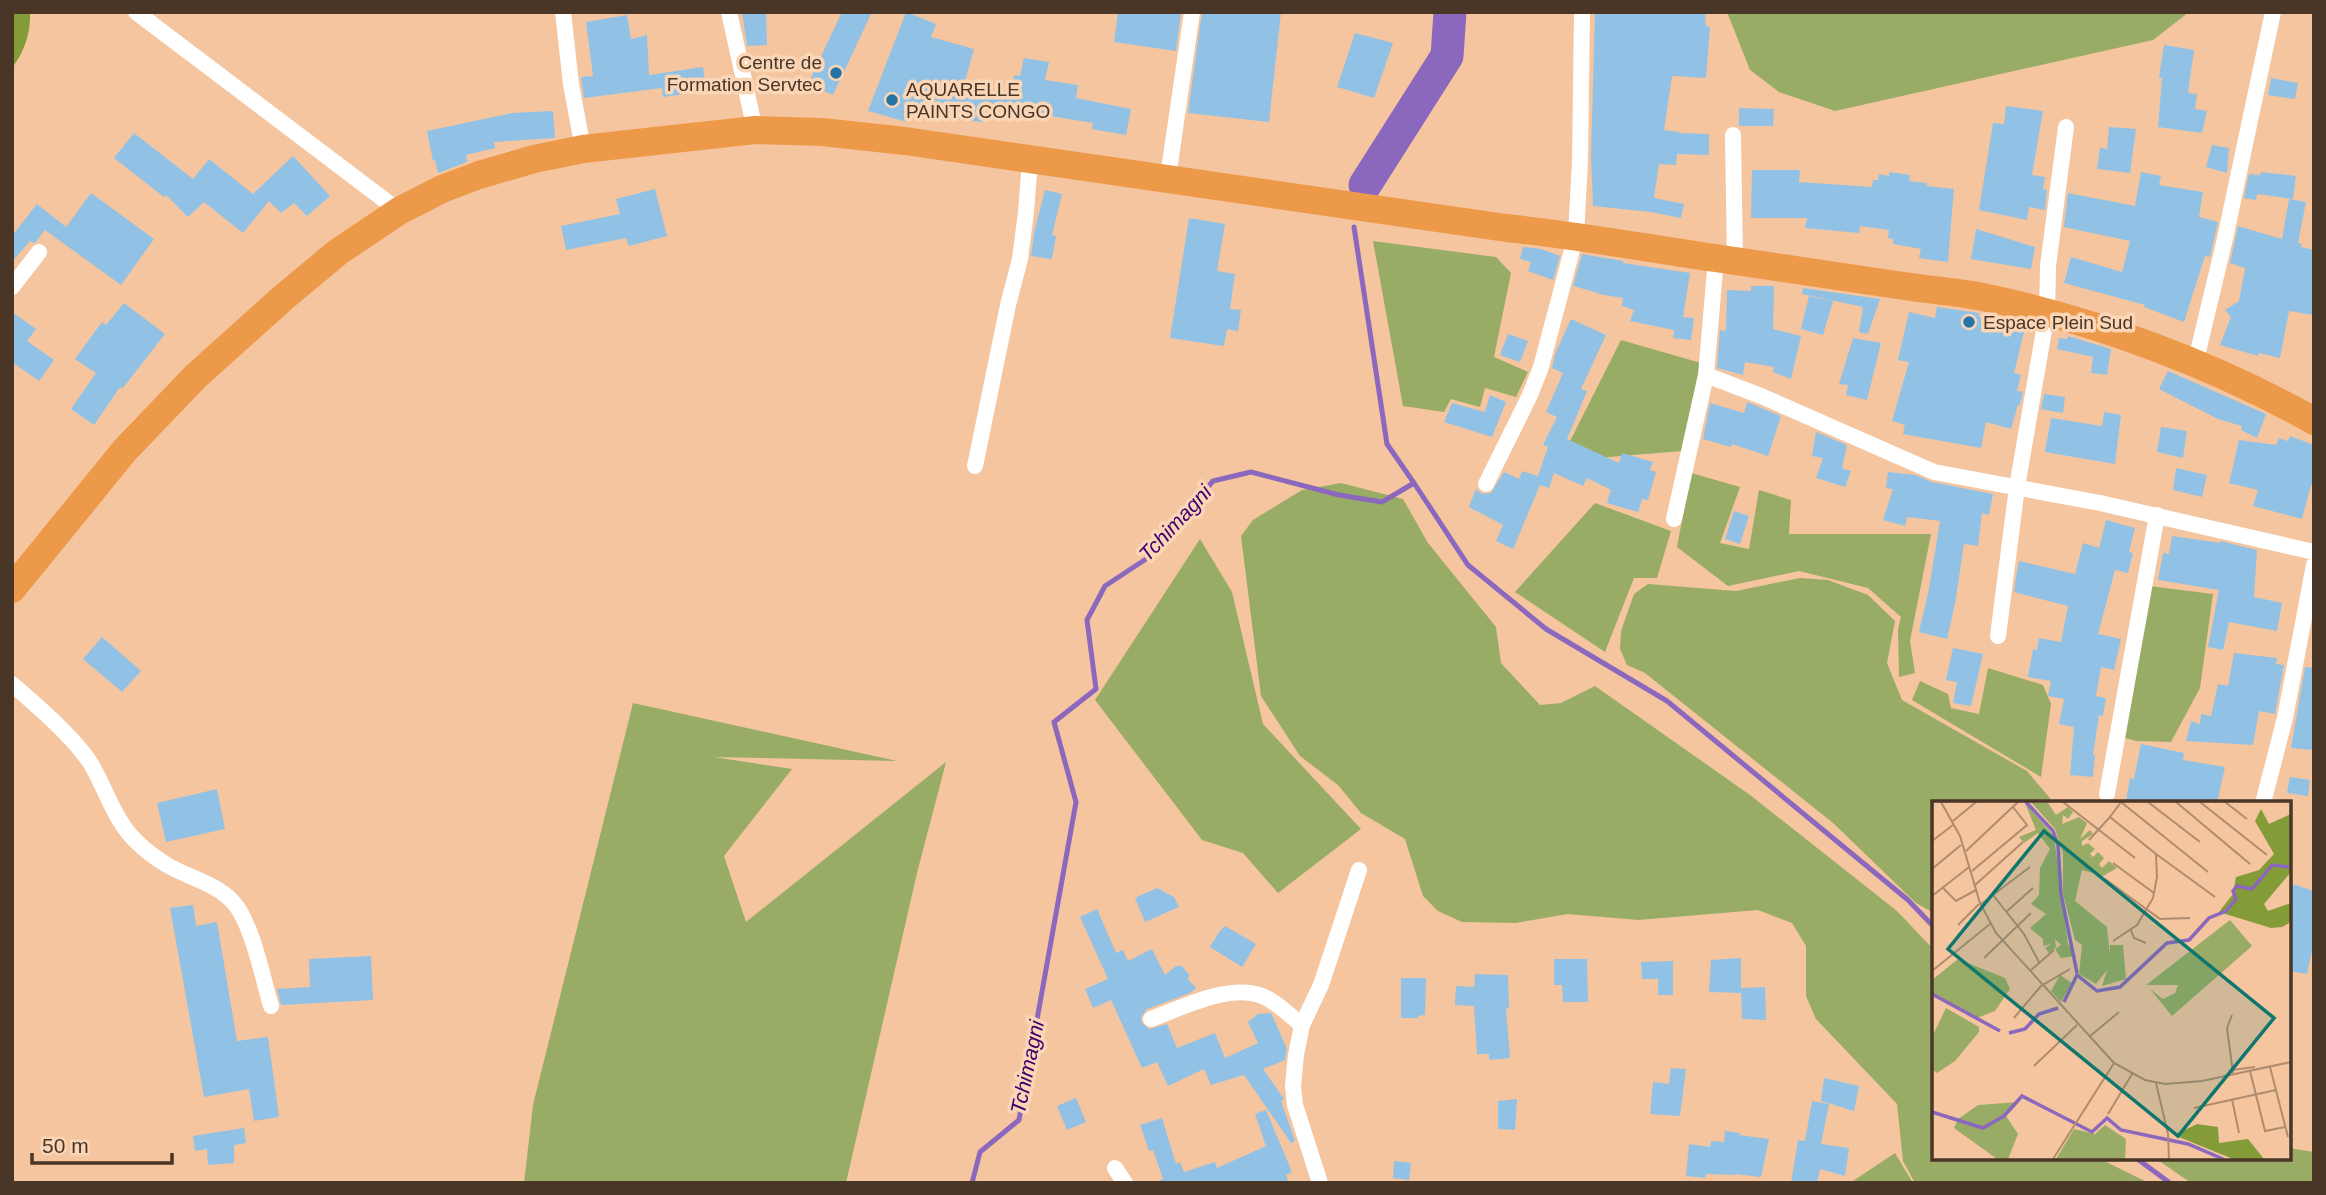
<svg xmlns="http://www.w3.org/2000/svg" width="2326" height="1195" font-family="Helvetica,sans-serif">
<style>
.green{fill:#99ac65}
.forest{fill:#849c37}
.lines{fill:none;stroke-linecap:round;stroke-linejoin:round}
.stream{stroke:#8b68bd;stroke-width:5}
.river{stroke:#8b68bd;stroke-width:33}
.building{fill:#91c2e6}
.street{stroke:#fff;stroke-width:16}
.highway{stroke:#ed994a;stroke-width:28}
.poi-dot{fill:#2674a6;stroke:#fad5b6;stroke-width:2.5}
.labels{text-anchor:middle;dominant-baseline:central;stroke-width:7;stroke-linejoin:round;paint-order:stroke}
.poi-label{font-size:19px;fill:#493627;stroke:#fad5b6;text-anchor:start}
.water-label{font-size:21px;font-style:italic;fill:#3d006d;stroke:#fad5b6}
.inset-river{fill:none;stroke:#8b68bd;stroke-width:3.5}
.inset-road{fill:none;stroke:#b08c6f;stroke-width:2}
.view{fill:#0f766e;fill-opacity:0.15;stroke:#0f766e;stroke-width:3.5}
.inset-edge{fill:none;stroke:#493627;stroke-width:3.5}
</style>
<rect width="100%" height="100%" fill="#f4c59f"/>
<!-- green -->
<path class="green" d="M1727,12h462l-36,28 -318,71 -56,-19 -29,-22z
M1373,241l123,16 15,16 -17,84 34,15 -12,25 -31,-9 -5,19 -29,-8 -7,13 -41,-6z
M1621,340l80,23 -19,88 -122,10z
M1691,473l49,14 -20,56 29,6 10,-59 32,10 -2,34h142l-21,107 5,32 -16,4 -1,-47 3,-13 -33,-29 -69,-17 -71,15 -51,-39z
M1341,483l62,16 25,44 68,84 5,36 39,42 21,-2 34,-17 155,109 147,116 37,39v208h164l51,25h-234l-12,-22 -6,-57 -81,-85 -10,-23v-50l-14,-23 -34,-13 -120,10 -70,-6 -52,9 -54,-1 -24,-11 -15,-15 -18,-57 -44,-26 -23,-28 -38,-29 -39,-60 -20,-160 12,-16 49,-30z
M1595,503l76,28 -14,47h-23l-29,74 -90,-60z
M1200,539l32,53 31,132 98,105 -83,64 -35,-40 -41,-13 -107,-140z
M1800,578l28,2 40,15 27,26 -8,42 15,37 125,71 27,32h-120v110l-18,-10 -83,-80 -188,-150 -18,-8 -7,-16 1,-18 13,-37 14,-10 88,7z
M2149,586l64,8 -13,94 -29,54 -35,-1 -14,-4z
M1988,668l55,17 8,19 -10,73 -129,-77 8,-19 28,13 3,14 28,6z
M633,703l264,58 -183,-4 78,12 -68,87 22,66 200,-160 -29,111 -71,310h-322l9,-78z
M2289,1148l25,4v31h-123l-36,-25h134z
M1895,1153l18,30h-63z"/>
<!-- forest -->
<path class="forest" d="M12,12h18c1,21 -6,40 -18,56z"/>
<g class="lines">
<!-- stream -->
<path class="stream" d="M1414,483l54,82 78,64 121,72 241,199 26,27
M2136,1158l34,25
M972,1183l8,-31 39,-32 57,-318 -22,-80 42,-33 -9,-69 18,-34 41,-27 67,-78 38,-9 88,23 43,7 32,-19 -27,-39 -33,-217"/>
<!-- river -->
<path class="river" d="M1365,185l82,-129 3,-44"/>
</g>
<!-- building -->
<path class="building" d="M742,12h24l1,33 -20,1z
M842,12h30l-39,83 -25,-11z
M906,12l30,12 -5,13 43,12 -12,43 49,4 3,-21 6,1 4,-18 25,4 -4,18 33,5 -2,13 55,11 -5,26 -34,-6 1,-6 -109,-18 -1,17 -74,-7 -2,7 -39,-11z
M1118,12h63l-5,39 -62,-9z
M1202,12h79l-12,110 -81,-9z
M1595,12h110l1,14 4,1 -4,51 -34,-2 -8,54 15,2v1l30,1v21l-32,-1 -1,11 -17,-1 -5,34 30,6 -3,14 -30,-6 -58,-6 -2,-51z
M627,15l4,24 16,-4 2,40 54,-8 3,24 -43,6 -1,-9 -78,10 -3,-21 12,-1 -7,-54z
M1355,33l38,10 -19,55 -37,-11z
M2164,45l30,5 -6,43 9,1 -2,15 12,2 -5,22 -44,-6 4,-49 -3,-1z
M2271,78l27,5 -3,16 -27,-4z
M2006,106l37,5 -11,64 13,2 -2,12 4,1 -2,20 -16,-3 -2,13 -48,-10 14,-87 11,1z
M1739,108l35,1 -1,17h-34z
M553,111l2,27 -61,4 1,6 -29,7 1,7 -29,11 -3,-13 -2,1 -6,-30 85,-18z
M2109,127l27,2 -6,44 -33,-4 3,-21 7,1z
M134,133l59,46 16,-20 44,35 40,-38 37,40 -23,20 -13,-13 -13,10 -12,-12 -26,32 -39,-31 -16,15 -22,-22 -2,2 -50,-39z
M2212,145l17,3 -2,25 -21,-6z
M1752,170h48l-1,12 73,5 1,-7h5l1,-6 10,2v-4l21,3 -1,6 18,2v3l27,3 -6,73 -29,-4 2,-9 -28,-5v-5l-5,-1 1,-8 -29,-4 -1,7 -54,-5 2,-10h-56z
M2141,172l20,4 -2,9 44,7 -4,25 19,5 -8,35 -5,-1 -21,66 -40,-15 1,-2 -81,-22 7,-26 51,15 8,-31 -66,-14 4,-34 67,13z
M2261,172l35,4 -3,23 -36,-5 -1,6 -12,-2 5,-24 11,1z
M655,189l12,47 -38,10 -3,-8 -60,12 -5,-24 59,-12 -4,-15z
M1045,190l17,4 -10,41 4,1 -4,23 -21,-3 3,-23z
M91,193l63,46 -33,46 -76,-55 -10,13 -5,-2 -18,21v-26l25,-32 29,23z
M2289,199l17,3 -8,41 4,1 -1,3 13,3v65l-25,-4 -9,47 -21,-5 -1,3 -38,-11 11,-28 -6,-7 14,-9 6,-33 -15,-5 8,-37 44,13z
M1189,218l36,6 -8,47 18,3 -5,35 11,1 -3,21 -11,-2 -3,17 -54,-8z
M1976,229l59,18 -4,22 -60,-10z
M1523,247l18,2 19,7 -7,24 -25,-9 3,-9 -11,-3z
M1582,254l41,7v2l67,10 -7,44 11,1 -3,22 -18,-2 1,-8 -44,-9 4,-11 -12,-4 1,-8 -25,-4v-1l-25,-7z
M1751,286h23l-1,43 28,7 -10,43 -18,-7 1,-5 -29,-5 -2,13 -26,-7 3,-38 6,1 1,-41 24,1z
M1803,288l77,11 -12,35 -9,-2 4,-25 -61,-13z
M1809,296l24,5 -10,34 -22,-6z
M124,303l41,31 -43,55 -2,-2 -26,38 -23,-16 25,-36 -21,-14 27,-37 4,3z
M1937,307l42,6v4l46,11 -11,45 7,2 -4,16 6,1 -3,13h-2l-7,24 -25,-7 -5,26 -78,-14 2,-9 -13,-4 17,-59 -11,-2 11,-48 26,6z
M12,312l24,17 -9,12 27,19 -15,21 -27,-19z
M1571,319l35,16 -25,54 6,2 -20,48 52,24 3,-10 31,9 -3,8 6,2 -8,28 -6,-1 -4,13 -31,-9 4,-13 -24,-12 -4,8 -29,-13 -5,15 -9,-3 -27,64 -17,-8 7,-16 -34,-18 7,-18 6,5 9,-1 13,-21 15,7 3,-8 16,5 10,-29 -5,-2 14,-28 -11,-5 17,-39 -11,-5 3,-14z
M1508,334l20,7 -8,21 -20,-7z
M2068,336l43,13 -4,26 -16,-2 2,-16 -36,-8 2,-11 8,1z
M1853,338l28,5 -14,57 -21,-5 2,-10 -9,-1z
M2168,371l98,43 -9,24 -16,-8 1,-4 -24,-7 -59,-30z
M2044,394l21,3 -2,16 -22,-4z
M1490,395l16,7 -14,35 -48,-15 8,-19 33,9z
M1747,402l34,14 -13,40 -36,-12 -1,3 -28,-8 7,-36 34,10z
M2104,412l17,3 -6,49 -70,-12 6,-34 51,8z
M2161,427l26,4 -4,27 -26,-6z
M1816,432l31,13 -5,23 9,3 -6,16 -29,-9 7,-20 -11,-2z
M2290,436l24,9v41l-3,-1 -9,34 -49,-13 5,-16 -29,-7 10,-43 37,5 3,-7 9,3z
M2176,468l31,7 -5,22 -29,-7z
M1888,472l27,3 17,7 61,12 -4,21 -7,-2 -4,33 -14,-2 -9,60 -8,35 -28,-7 10,-43 11,-68 -33,-4 -2,9 -22,-6 10,-31 -7,-1z
M1734,511l15,5 -9,28 -15,-5z
M2106,520l29,8 -6,24 4,1 -5,20 -13,-3 -17,64 23,5 -7,31 -13,-3 -5,29 10,2 -3,18 -4,-1 -6,40h2l-2,22 -23,-2 4,-48 -15,-3 5,-25 -16,-3 3,-15 -23,-4 5,-28 4,1 2,-12 22,4 7,-36 -54,-14 3,-21 2,-10 56,13 8,-31 16,5z
M2172,536l48,7v-2l37,9 -3,47 28,6 -5,28 -48,-9 -6,28 -15,-3 11,-57 -61,-10 5,-27 6,1z
M102,637l39,34 -19,21 -39,-33z
M1953,648l30,6 -12,52 -18,-3 4,-21 -11,-2z
M2234,653l43,5 -1,6 8,1 -9,49 -16,-3 -6,34 -67,-4 5,-20 9,3 1,-10 10,2 7,-32 10,2z
M2305,667l9,1v82l-23,-2z
M2141,744l43,9 -1,7 42,7 -8,36h-35l-18,-4 -1,4 -37,-2 4,-23 4,1z
M2290,777l20,3 -2,16 -21,-3z
M217,789l8,40 -59,13 -9,-39z
M2289,883l25,8v50l-7,33 -18,-3z
M1157,888l17,9 5,10 -34,15 -10,-24z
M193,905l3,21 21,-4 20,119 31,-4 11,80 -25,4 -5,-32 -45,8 -34,-189z
M1097,909l19,44 7,-3 5,11 24,-12 13,26 11,-9h6l8,10 -3,2 9,10 -6,5 -43,16 -6,8 1,6 7,6 18,-5 10,24 38,-15 10,25 33,-15 -10,-21 10,-8 13,-1 16,36 -2,11 -22,9 21,30 -3,2 14,40 -4,2 -47,-68 -33,10 -7,-16 -36,17 -11,-24 -15,6 -31,-68 -18,8 -8,-19 23,-10 -28,-62z
M1225,926l31,18 -14,23 -32,-20 9,-15z
M371,956l2,44 -92,5 -4,-16 33,-2 -1,-28z
M1741,958v35l-32,-1 2,-32z
M1554,959h33l1,43h-25l-1,-17h-8z
M1673,961v34h-15v-16h-16l-1,-17z
M1475,974l33,1 1,33 -3,1 4,49 -21,2v-6h-12l-3,-48 -19,-1 1,-19 18,1z
M1401,978h25l-1,37 -7,1v2h-17z
M1765,987l1,33 -24,-1 -1,-31z
M1671,1068l15,1 -6,47 -30,-2 3,-32 16,2z
M1824,1078l35,8 -5,25 -33,-10z
M1076,1098l10,24 -19,8 -10,-24z
M1517,1099l-2,31 -17,-1v-28z
M1812,1101l17,3 -8,40 28,4 -4,28 -25,-7 -3,14h-26l7,-43 7,1z
M1266,1110l26,62 -6,3 3,8h-128l-1,-3 3,-1 -10,-29 -4,1 -9,-26 22,-7 14,46 4,-2 4,10 31,-10 2,6 49,-22 -11,-32z
M244,1128l2,15 -12,2v18l-26,2 -1,-16 -12,2 -2,-15z
M1725,1131l15,2 -1,2 30,4 -8,38 -26,-3 -1,1 -28,-1 -1,4 -19,-2 3,-32 21,3 1,-6 13,1z
M1394,1161l17,2 -2,17 -16,-2z"/>
<g class="lines">
<!-- street -->
<path class="street" d="M136,12l263,199
M563,12l8,72 12,65
M729,12l26,118
M1733,135l2,126
M1168,177l24,-165
M12,287l27,-35
M2195,364l29,-121 49,-231
M1706,375l55,21 173,76 166,31 214,49
M975,466l33,-161 12,-46 6,-47 4,-52
M1486,484l44,-89 11,-28 35,-132 4,-73 2,-150
M1674,519l32,-144 10,-116
M1998,636l19,-149 30,-174 1,-47 18,-139
M12,684c24,21 62,53 79,80 15,25 24,58 46,78 8,8 20,17 30,23 20,12 48,18 65,36 19,18 31,78 39,105
M2107,794l50,-279
M2263,803l22,-85 29,-153
M1151,1019c30,-11 79,-36 111,-23 14,5 28,20 40,29
M1115,1168l10,15
M1320,1183l-25,-78 -2,-19 3,-31 6,-30 19,-40 38,-115"/>
<!-- highway -->
<path class="highway" d="M12,589l113,-139 71,-74 88,-79 54,-45 61,-41 43,-22 37,-14 55,-16 49,-10 172,-19 67,2 83,9 601,87c70,7 139,20 209,30 63,9 126,19 189,28 26,4 53,6 79,11 111,23 232,68 331,124"/>
</g>
<!-- markers -->
<g class="poi-dot">
<circle cx="836" cy="73" r="7"/>
<circle cx="892" cy="100" r="7"/>
<circle cx="1969" cy="322" r="7"/>
</g>
<g class="labels">
<!-- poi labels -->
<g class="poi-label">
<text x="822" y="62" text-anchor="end">Centre de<tspan x="822" dy="22">Formation Servtec</tspan></text>
<text x="906" y="89">AQUARELLE<tspan x="906" dy="22">PAINTS CONGO</tspan></text>
<text x="1983" y="322">Espace Plein Sud</text>
</g>
<!-- water labels -->
<g class="water-label">
<text transform="translate(1175 523) rotate(-47)">Tchimagni</text>
<text transform="translate(1027 1067) rotate(-78)">Tchimagni</text>
</g>
</g>
<!-- overview -->
<g transform="translate(1932 801)">
<rect width="359" height="359" fill="#f4c59f"/>
<path d="M99,1l17,1 8,12 12,-8 5,5 -5,7 -5,-4 -1,9 17,-7 8,6 -7,16 10,-9 3,4 -11,7v5l6,-3 7,6 -5,5 3,3 5,-5 6,6 -5,6 3,4 7,-7 8,7 -14,8 -21,-6 -7,31 32,26 3,28v-10h13l3,34 -24,7 5,-16 -11,14 -17,-10 3,-29 -7,-5 -12,-46v-41l-8,-24zM93,2l29,33 14,108 8,12 -15,2 -6,-9 6,-4 -6,-6 1,8 -7,6 -4,-5 6,-4 -8,2v-7l-13,-11 16,-14 -15,-10 8,-9 1,-27 10,-19 -12,-16 -14,10 -5,-6 17,-7zM298,119l22,26 -80,70 -22,-27 13,10 12,-6 3,-8h-32zM26,158l47,19 5,11 -15,22 -18,7 -45,-24v-14zM128,174l12,8 -11,19 -10,-11zM14,207l33,19v5l-24,29 -18,12 -5,-4v-32zM87,301l-13,14 12,18 -10,25h-11l-43,-31 4,-9 20,-14zM173,324l21,14 -1,20h-69l18,-30 21,5z" fill="#99ac65"/>
<path d="M329,8l8,15 22,-10v58l-27,32 4,7 23,-8v19l-9,5 -11,1 -52,-16 14,-18 3,-17 23,-7 15,-16 -19,-33zM265,323l21,3 1,16 29,-4 16,20h-31l-59,-24z" fill="#849c37"/>
<path class="inset-river" d="M94,1l27,29 5,14 3,49 16,79M0,193l68,37M132,201l13,-27 20,16 23,-4 47,-44 22,-3 20,-22 17,-7 10,-12 -3,-8 4,-5 15,3 20,-24 19,2M77,232l16,-4 14,-15 19,-6M0,311l51,16 21,-12 18,-20 70,36 15,-14 14,12 67,14 35,15"/>
<path class="inset-road" d="M9,1l19,34 20,67 16,30 118,130 31,17 20,4 37,-3 89,-19M131,1l72,56M189,1l87,70M216,1l52,40M244,1l74,62M268,1l67,53M293,1l22,17M21,20l23,-19M157,39l21,-23M0,40l21,-16M34,50l52,-49M224,53l59,43M181,62l41,30M0,68l29,-24M40,70l55,-46 -14,-18M173,78l55,40 30,-1M43,84l48,-43M10,86l14,14 20,-11M61,94l31,39 15,28M0,95l37,-29M49,103l49,-37M74,111l27,-24M26,124l21,-21M199,129l3,8 12,5M181,140l24,-16 16,-27 4,-21 -1,-23 -46,-37 11,-15M52,157l47,-45M0,170l58,-47M98,170l24,-21M300,214l-5,13 6,45M82,217l27,-32 29,-17M157,236l30,-25M102,265l43,-41M338,266l18,70M300,269l23,-3M318,270l15,60 20,-4M224,282l12,51 1,25M300,298l7,34M262,307l82,-18M176,313l24,-40M121,358l61,-96"/>
<path class="view" d="M112,30l230,187 -96,118 -230,-187z"/>
<rect width="359" height="359" class="inset-edge"/>
</g>
<!-- border -->
<rect width="2326" height="1195" fill="none" stroke="#493627" stroke-width="28"/>
<!-- scale -->
<path d="M32 1153v10h140v-10" fill="none" stroke="#493627" stroke-width="3.5"/>
<text x="42" y="1153" font-size="21" fill="#493627" stroke="#fad5b6" stroke-width="5" paint-order="stroke">50 m</text>
</svg>
